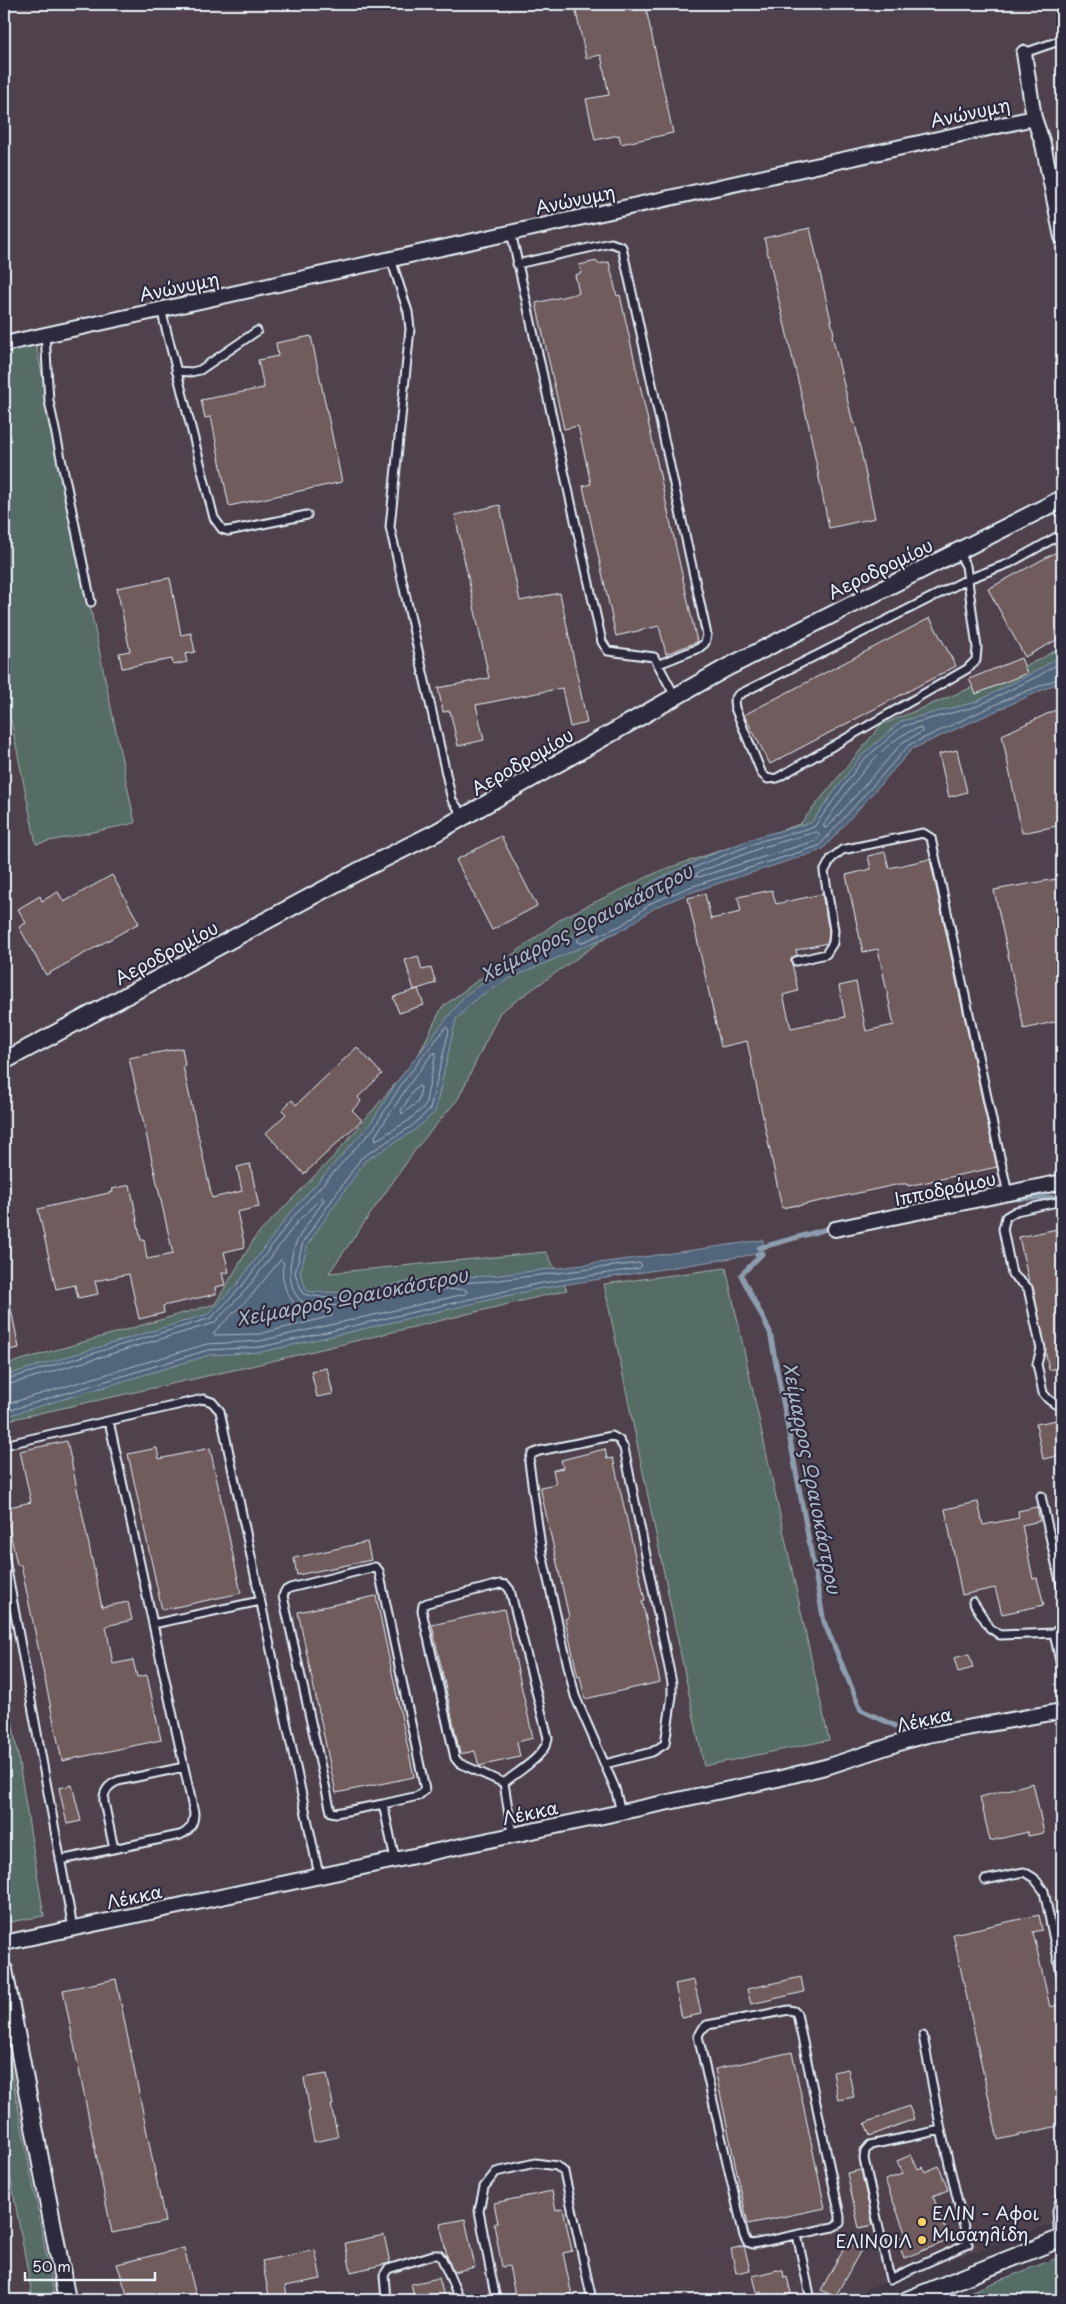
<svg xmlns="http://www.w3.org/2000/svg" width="1066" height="2304" font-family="'Playpen Sans',sans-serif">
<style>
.built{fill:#50434e}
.green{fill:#576c66;stroke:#a0aeaf}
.water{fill:#51657c;stroke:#8d9dae}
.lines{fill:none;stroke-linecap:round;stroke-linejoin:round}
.shore{stroke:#acb9c6;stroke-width:1}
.stream{stroke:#8d9dae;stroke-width:5}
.building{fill:#705b5d;stroke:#e8f1f8}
.service-casing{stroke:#e8f1f8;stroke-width:11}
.minor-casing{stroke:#e8f1f8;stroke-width:18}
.tertiary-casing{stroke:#e8f1f8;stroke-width:20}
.service{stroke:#2f2a3d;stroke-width:7}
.minor{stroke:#2f2a3d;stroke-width:14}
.tertiary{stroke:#2f2a3d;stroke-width:16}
.poi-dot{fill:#ffd166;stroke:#2f2a3d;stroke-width:2}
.labels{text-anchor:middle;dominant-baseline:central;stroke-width:4.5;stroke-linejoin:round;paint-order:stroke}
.street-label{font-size:18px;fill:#e8f1f8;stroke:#2f2a3d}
.poi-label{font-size:18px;fill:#e8f1f8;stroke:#2f2a3d;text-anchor:start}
.water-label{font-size:19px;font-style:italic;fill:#acb9c6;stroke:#2f2a3d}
</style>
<rect width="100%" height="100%" fill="#423947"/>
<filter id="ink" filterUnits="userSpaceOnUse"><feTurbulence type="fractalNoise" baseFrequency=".02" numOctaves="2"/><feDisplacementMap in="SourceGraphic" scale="10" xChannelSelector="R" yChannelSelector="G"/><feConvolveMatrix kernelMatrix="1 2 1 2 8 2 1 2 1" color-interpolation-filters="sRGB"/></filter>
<g filter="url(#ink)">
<!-- built -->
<path class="built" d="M4,4h1058v2216l-187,66 -32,14h-839z"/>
<!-- green -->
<path class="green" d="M36,345l99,478 -99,21 -32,-158v-334z
M1062,646v34l-156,68 -99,106 -142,42 -165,116 -42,87 -40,47 -89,127 217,-21 21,38 -324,78 -239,53v-56l211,-61 41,-68 77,-79 84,-99 25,-51 120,-89 100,-48 138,-46 81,-99 160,-66z
M726,1268l103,472 -125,26 -100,-482z
M4,1671l40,245 -40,7z
M4,2033l51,267h-22l-29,-158z
M1062,2256v40l-9,4h-104z"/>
<!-- water -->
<path class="water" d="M1062,655v26l-150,68 -90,101 -130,42 -36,15 -32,22 -113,49 -33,19 -22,22 -21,93 -20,18 -50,31 -57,83 -8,29 7,18c43,5 72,-5 113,-11 26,-4 53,-2 79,-5 89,-10 176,-22 264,-35v13l-226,36 -275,63 -52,3 -206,62v-41l204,-62 30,-31 51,-69 81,-90 29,-45 66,-84 18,-12 85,-42 12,-12 72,-47 48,-23 60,-23 51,-13 48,-65 42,-37 75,-19 62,-32z"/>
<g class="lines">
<!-- shore -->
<path class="shore" d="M1062,661l-22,14 -62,31 -75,20 -41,35 -48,66 -53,14 -59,23 -48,23 -71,46 -6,8 4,2 41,-18 31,-23 37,-15 129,-41 90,-101 96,-45 57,-23
M919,728l3,1v3l-19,10 -75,85 -4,1v-4c23,-31 57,-86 95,-96z
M817,832l3,3 -5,6 -116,36 -3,-1 1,-3 7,-3 59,-23z
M436,1053l-11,53 -17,15 -32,19 -1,-4 33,-50 24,-32z
M420,1086l1,2 -3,14 -16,12 -1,-3 13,-21z
M281,1260l3,3c-3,10 -1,17 2,27 9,22 23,22 45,22l1,4 -73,18 -45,1v-3l37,-36z
M4,1380l207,-62 31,-32 51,-69 81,-89 29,-46 43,-55 3,3 -19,79 -18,17 -51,32 -58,84 -8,31 8,21 24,4 43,-2 51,-11 70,-4 148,-18 3,2 -2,3 -104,16 -275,63 -53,3 -204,62
M4,1386l210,-63 32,-33 52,-69 24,-24 2,3c-8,13 -19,25 -26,39 -9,17 -13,47 3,62 32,13 87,-5 120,-10 14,-2 29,-1 43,-2l3,2 -2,3 -205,47 -53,3 -203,61"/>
<!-- stream -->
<path class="stream" d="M1008,1199l54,-2
M759,1248l75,-21
M757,1254l6,-1 -22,22 29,57 54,290 37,88 41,19"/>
</g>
<!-- building -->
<path class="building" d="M589,4h56l28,129 -52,11 -2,-9 -24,5 -9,-41 23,-4 -8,-40 -15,3 -11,-51z
M810,228l24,106 -2,1 21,88h2l20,95 -46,10 -20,-101 -45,-189z
M597,261l1,3 11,-2 8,34 3,-1 77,347 -31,12 -7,-28 -43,10 -33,-150 8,-2 -13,-58 -14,3 -28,-126 43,-10 -4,-18 7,-2 -3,-8z
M311,336l31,146 -113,24 -18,-89 -6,1 -4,-18 63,-12 -6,-28 20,-4 -2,-13z
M500,505l20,96 40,-8 27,130 -17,4 -8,-39 -86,17 8,35 -26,6 -8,-35 -7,1 -5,-24 51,-10 -34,-163z
M1062,549v88l-37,20 -37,-68z
M170,578l11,57 10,-2 4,19 -10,2 2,8 -14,3 -1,-6 -50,9 -3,-15 11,-2 -13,-63z
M930,618l26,48 -186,98 -26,-49z
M1021,658l6,15 -51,21 -7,-15z
M1062,707v118l-40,8 -20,-98z
M957,750l10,42 -18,5 -10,-43z
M501,836l36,70 -45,24 -36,-70z
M885,852l4,16 41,-9 67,308 -89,19 -1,-2h-7l-103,22v-1l-15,3 -35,-167 -26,6 -33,-149 17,-4 6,25 30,-7 -3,-15 34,-7 4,14 46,-10 7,36 -1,11 -1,2 -31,7 1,5 -6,4 7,32 -15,4 8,33 54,-11 -6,-31 17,-4 10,49 28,-6 -16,-76 -15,3 -17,-77 25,-6 -3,-13z
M112,875l27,48 -93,52 -27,-48 7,-4 -8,-14 22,-13 2,5 16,-9 6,10z
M1062,878v142l-38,9 -30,-139z
M418,956l4,14 9,-2 5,15 -22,7 -9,-30z
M418,989l6,16 -25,8 -6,-16z
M357,1047l25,27 -24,23 3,5 -9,8 10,10 -58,54 -38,-41 20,-19 -4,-4 10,-10 4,5z
M182,1048l3,17 -2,1 29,132 30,-7 -5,-24 13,-3 9,43 -22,5 8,35 -21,5 5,20 -7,1 3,12 -10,2 1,7 -53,12 1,7 -25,6 -10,-45 -34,7 3,13 -20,4 -3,-13 -19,4 -18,-80 75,-17 -1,-3 18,-4 11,55h3l3,19 26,-5 -44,-196z
M1062,1228v139l-13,3 -16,-83 -4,-5 -10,-45z
M4,1304h6l9,44 -15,3z
M327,1368l6,26 -16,3 -6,-26z
M1062,1419v36l-19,4 -7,-35z
M67,1441l35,166 26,-5 4,18 -26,6 7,38 20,-4 4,17 10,-2 14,65 -99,21 -41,-196h-4l-12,-57 26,-6 -11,-51z
M157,1448l2,11 51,-11 31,145 -79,17 -34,-156z
M605,1449l2,10 6,-1 32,142 -3,1 18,81 -75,17 -5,-23 -2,1 -13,-58 4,-2 -29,-130 16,-3 -3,-14 10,-2 -2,-8z
M978,1502l5,23 36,-7 -1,-7 19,-4 3,14 -18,4 11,54 4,-1 7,27 -42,9 -7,-26 -33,7 -17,-86z
M367,1542l4,18 -74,15 -3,-17z
M376,1596l38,181 -78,16 -38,-181z
M504,1609l29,129 -16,4 3,15 -41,9 -4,-15 -15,3 -28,-129z
M969,1654l4,14 -15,4 -4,-14z
M1033,1783l11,50 -16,3v-4l-38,9 -10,-44z
M72,1785l9,36 -14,3 -8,-36z
M1039,1915l3,15 -9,2 17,75 8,-2 4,17v103l-64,15 -45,-206z
M801,1977l3,15 -53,12 -4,-15z
M116,1979l49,243 -53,11 -49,-243z
M694,1980l7,34 -19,4 -7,-34z
M792,2052l33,156 -77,16 -33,-155z
M848,2069l6,28 -16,3 -5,-28z
M327,2074l6,31h-2l7,32 -24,5 -6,-30h2l-6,-34z
M909,2106l5,13 -44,17 -5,-13z
M911,2155l7,14 5,-2 2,5 14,-6 9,24 -15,6 17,44 -46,18 -7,-19 9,-4 -21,-55 17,-6 -5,-13z
M861,2170l12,55 -14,3 -12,-55z
M552,2191l4,19 7,-2 9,43 -9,2 10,47h-57l-7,-34 -7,1 -8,-43 4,-1 -4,-20z
M465,2219l10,48 -22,5 -6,-16 -7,-32z
M384,2235l6,28 -39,9 -6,-29z
M847,2242l14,8 -26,47 -14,-7z
M744,2246l6,24 -14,3 -5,-24z
M184,2248l13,52h-68l-12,-36z
M315,2250l6,29 -36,7 3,14h-18l-8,-39z
M777,2270l6,1 1,7 3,-1 5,20 -13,3h-16l-2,-8h-4l-4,-16z
M439,2278l6,22h-30l-4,-16z"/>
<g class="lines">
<!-- service casing -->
<g class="service-casing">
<path id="service" d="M1024,53l38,-13
M511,232l91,410 6,9 46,6 21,39
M391,259l17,53 2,17 -20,198 62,273 12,16
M517,264l94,-21 11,4 85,388 -2,8 -6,5 -40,16
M161,309l53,209 8,11 6,2 79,-16
M45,335l4,66 42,201
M176,371l15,1 9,-2 57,-39
M958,552l8,14 11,82 -1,12 -9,9 -190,109 -9,1 -6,-5 -27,-66 -1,-7 4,-6 230,-116 42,-16 52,-29
M796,961l30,-7 7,-11 1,-13 -10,-58 7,-13 11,-9 81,-17 8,5 77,356
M1062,1201l-46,10 -10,6 -3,12 9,45 16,14 13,61 -4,15 6,29 5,6 7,5 7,-1
M109,1421l44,203
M4,1445l199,-46 9,3 8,9 99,464
M1041,1496l21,94
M4,1554l69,374
M973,1602l17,26 10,7 54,-2
M1062,1626l-8,7 8,38
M605,1764l47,-12 13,-8 7,-48v-13l-48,-235 -5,-8 -7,-4 -73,15 -7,3 -3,8 13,92 33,142 40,92 6,24
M504,1783l-45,-20 -4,-5 -33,-147 1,-6 4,-2 73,-19 6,1 4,5 38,148c-3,19 -30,33 -44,45l8,51
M383,1804l-47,9 -5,-1 -48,-216 2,-5 5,-3 85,-21 4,4 46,219 -7,6 -35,8 12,55
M114,1849l-10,-47c-1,-10 4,-17 14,-21l66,-14
M60,1860l120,-25c10,-4 14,-11 14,-22l-41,-189 107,-23
M985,1880l39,-8 10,6 10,13 18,88
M789,2010l5,1 3,3 43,202v7l-7,4 -80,17 -6,-2 -3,-6 -46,-200 3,-6 6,-5z
M923,2036l18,94 27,114 -78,35 -26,-120 1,-8 5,-6 71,-15
M797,2235l14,65
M1059,2239l-2,-28 5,-18
M386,2300l-2,-25 4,-6 45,-14h6l3,4 18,41
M496,2300l-17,-89 5,-24 12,-15 39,-9 22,3 7,6 28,128"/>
</g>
<!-- minor casing -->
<g class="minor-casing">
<path id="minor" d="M1024,53l10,65
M4,344l1030,-226 9,26 19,93
M835,1229l227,-47
M4,1943l773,-164 52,-13 79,-26 19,-5 135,-24"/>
</g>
<!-- tertiary casing -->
<g class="tertiary-casing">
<path id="tertiary" d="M4,1061l353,-189 78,-39 291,-165 336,-169
M4,1970l63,330
M907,2300l155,-62"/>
</g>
<!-- service -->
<use href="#service" class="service"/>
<!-- minor -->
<use href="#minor" class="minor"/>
<!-- tertiary -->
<use href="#tertiary" class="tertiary"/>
</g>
</g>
<!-- markers -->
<g class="poi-dot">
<circle cx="922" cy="2222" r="5"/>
<circle cx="922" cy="2240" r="5"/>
</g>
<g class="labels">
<!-- street labels -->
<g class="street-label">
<text transform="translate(970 112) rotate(-12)">Ανώνυμη</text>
<text transform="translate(575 199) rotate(-12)">Ανώνυμη</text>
<text transform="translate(179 286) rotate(-12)">Ανώνυμη</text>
<text transform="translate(880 568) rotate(-26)">Αεροδρομίου</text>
<text transform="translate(522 761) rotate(-30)">Αεροδρομίου</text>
<text transform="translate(166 952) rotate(-28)">Αεροδρομίου</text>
<text transform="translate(945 1188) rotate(-12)">Ιπποδρόμου</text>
<text transform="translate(924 1719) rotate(-13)">Λέκκα</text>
<text transform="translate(530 1812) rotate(-12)">Λέκκα</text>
<text transform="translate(134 1896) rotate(-12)">Λέκκα</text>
</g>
<!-- poi labels -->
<g class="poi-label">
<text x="932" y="2212">ΕΛΙΝ - Αφοι<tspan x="932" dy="21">Μισαηλίδη</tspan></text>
<text x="912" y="2240" text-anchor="end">ΕΛΙΝΟΙΛ</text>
</g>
<!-- water labels -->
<g class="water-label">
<text transform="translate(586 922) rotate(-27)">Χείμαρρος Ωραιοκάστρου</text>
<text transform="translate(352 1296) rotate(-11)">Χείμαρρος Ωραιοκάστρου</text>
<text transform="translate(813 1478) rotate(79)">Χείμαρρος Ωραιοκάστρου</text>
</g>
</g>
<!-- margin -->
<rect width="1066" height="2304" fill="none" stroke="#2f2a3d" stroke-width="20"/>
<rect x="10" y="10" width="1046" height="2284" fill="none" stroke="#e8f1f8" stroke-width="2" filter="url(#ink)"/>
<!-- scale -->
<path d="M25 2272v8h130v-8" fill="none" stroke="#e8f1f8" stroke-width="2.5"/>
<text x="32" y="2272" font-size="15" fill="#e8f1f8" stroke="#2f2a3d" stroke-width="4" paint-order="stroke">50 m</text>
</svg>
